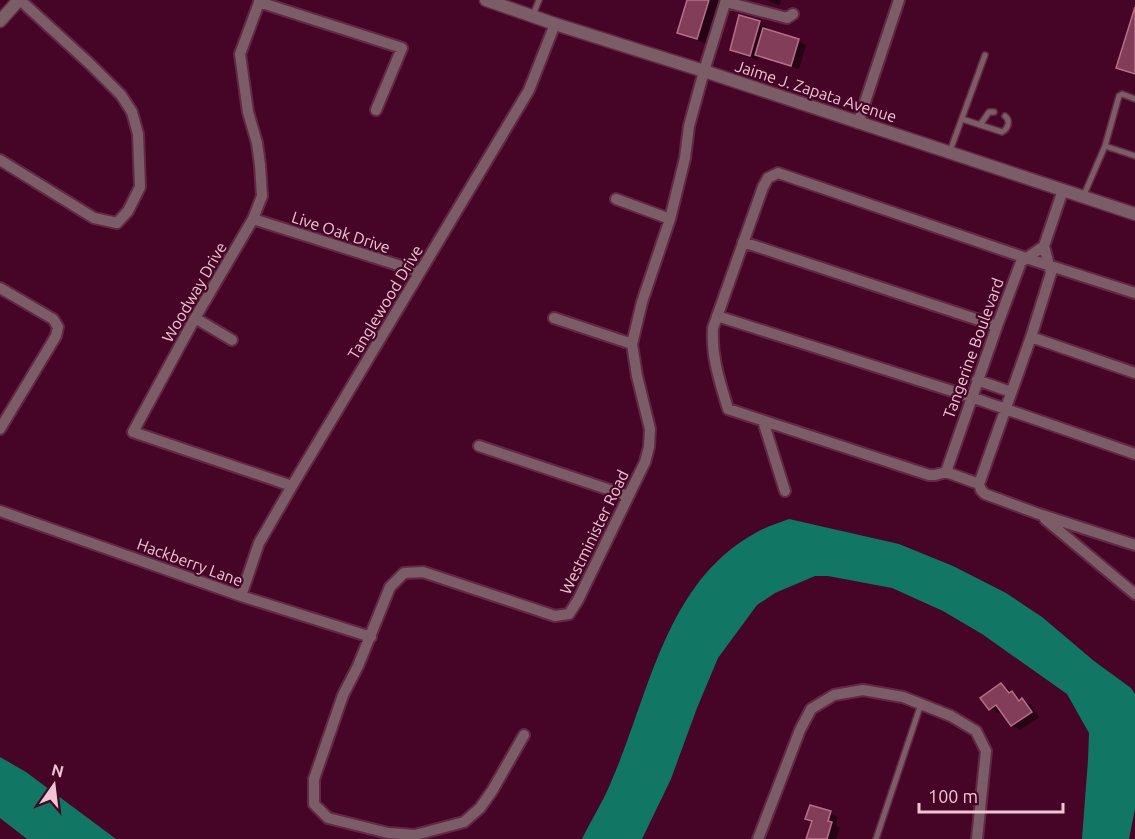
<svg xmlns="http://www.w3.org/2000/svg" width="1135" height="839" font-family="Ubuntu,sans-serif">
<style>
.water{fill:#117664}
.shadow{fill:#0007}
.building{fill:#823d59;stroke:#b86e8a;stroke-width:1.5}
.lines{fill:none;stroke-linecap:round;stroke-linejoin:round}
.service-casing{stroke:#642845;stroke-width:8}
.minor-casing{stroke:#642845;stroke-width:14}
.tertiary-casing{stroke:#642845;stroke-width:15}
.service{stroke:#7a5d67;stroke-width:5}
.minor{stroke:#7a5d67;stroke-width:10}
.tertiary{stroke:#7a5d67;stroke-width:12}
.labels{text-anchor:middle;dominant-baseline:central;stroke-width:4.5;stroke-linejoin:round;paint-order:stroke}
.street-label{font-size:16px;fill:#efc5d3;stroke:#460526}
</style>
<rect width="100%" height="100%" fill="#460526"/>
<!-- water -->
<path class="water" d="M789,519l110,25 54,22 53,27 36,24 52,44 37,27 4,6v115l-6,30h-47l6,-79 1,-27 -22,-39 -85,-60 -39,-23 -51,-23 -64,-12h-13l-40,17 -18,12 -39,53 -21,50 -26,71 -29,60h-60c9,-19 21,-37 29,-57 39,-88 54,-202 148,-251 9,-5 20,-8 30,-12z
M0,757l26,15 90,67h-89l-27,-21z"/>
<!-- shadow -->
<path class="shadow" d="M689,0h33l-14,44 -18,-6 -11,-6z
M765,0h16l-1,5z
M1135,12v64l-17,-8z
M759,22l8,5 -1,4 33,10 7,4 -7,24 -35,-11 -4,-2 -2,4 -19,-6 -8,-4z
M1001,685l8,4 13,11 8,4 9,13 -19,13 -8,-5 -10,-14 -4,2 -8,-4z
M830,813l8,4 -2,9 4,2 -4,11h-28z"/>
<!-- building -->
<path class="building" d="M687,0h22l-12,39 -20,-6z
M1135,7v67l-19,-6z
M739,15l21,6 -10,35 -20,-6z
M763,28l36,11 -8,27 -36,-11z
M1001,683l8,10 3,-2 7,10 3,-3 10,14 -21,14 -15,-21 -7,5 -9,-12z
M810,805l21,6 -3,10 4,1 -5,17h-21l6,-18 -7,-2z"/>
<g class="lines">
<!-- service casing -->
<g class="service-casing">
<path id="service" d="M533,15l6,-15
M1135,99l-13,-5 -3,2 -14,50 30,10
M962,119l40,13c6,-3 9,-11 3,-16
M980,125l9,-13h5
M950,151l35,-96
M1083,197l22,-51
M876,839l45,-135"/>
</g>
<!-- minor casing -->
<g class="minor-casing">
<path id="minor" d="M260,0l-20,54 8,58 9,31 3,22 2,31 -9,23 -58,99 -62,114 159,54
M259,2l143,46 -26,62
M726,2l61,16 6,-4
M858,123l41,-123
M0,160l94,58 23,5 11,-12 12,-24 -2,-53 -6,-22 -11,-17 -32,-32 -69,-63
M616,199l54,20
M253,219l167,53
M743,242l254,84
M0,288l53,31 5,8 -2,9 -56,93
M1135,293l-109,-35 -248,-85 -10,5 -5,9 -50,141c-2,29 7,54 15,81l201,66h6l11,-3 33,12 2,6 4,4 54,20 96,31
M717,316l254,81 164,57
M195,318l37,22
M554,318l78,26
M1031,337l104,36
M977,380l34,12
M763,421l22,70
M479,446l149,50
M946,472l51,-146 24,-64 23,-16
M979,484l52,-147 20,-64 -7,-27 19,-56
M0,511l241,85 130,41
M1045,519l90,75
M241,596l18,-53 33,-57 237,-396 26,-66
M524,735l-32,56 -12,17 -16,14 -49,13 -27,-2 -60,-15 -14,-14v-25l29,-84 15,-29 32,-79 14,-14 19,-1 132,44 14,-2 9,-14 67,-138 4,-15 1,-18 -13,-53 -5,-32 10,-42 28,-83 15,-61 4,-32 15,-55 22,-71
M758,839l42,-109 11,-21 23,-14 29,-5 40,7 48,19 25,15 10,20 -9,88"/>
</g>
<!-- tertiary casing -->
<g class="tertiary-casing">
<path id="tertiary" d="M486,0l69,24 149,47 431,143
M0,21l19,-21"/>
</g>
<!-- service -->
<use href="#service" class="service"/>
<!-- minor -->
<use href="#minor" class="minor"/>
<!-- tertiary -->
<use href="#tertiary" class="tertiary"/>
</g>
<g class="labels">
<!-- street labels -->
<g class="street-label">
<text transform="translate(816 91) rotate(18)">Jaime J. Zapata Avenue</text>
<text transform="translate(341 232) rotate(18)">Live Oak Drive</text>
<text transform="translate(194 292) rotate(-60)">Woodway Drive</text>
<text transform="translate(385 302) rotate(-59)">Tanglewood Drive</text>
<text transform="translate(973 348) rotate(-70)">Tangerine Boulevard</text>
<text transform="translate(594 532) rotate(-64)">Westminister Road</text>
<text transform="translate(190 562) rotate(20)">Hackberry Lane</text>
</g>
</g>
<!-- north arrow -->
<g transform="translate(54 785) rotate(14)" stroke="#460526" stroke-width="4.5" paint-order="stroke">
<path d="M0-4.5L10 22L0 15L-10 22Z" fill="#efc5d3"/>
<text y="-9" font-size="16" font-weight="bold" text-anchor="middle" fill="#efc5d3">N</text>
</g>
<!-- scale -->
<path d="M919 803v9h144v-9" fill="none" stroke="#efc5d3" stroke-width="3"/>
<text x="928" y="803" font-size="18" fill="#efc5d3" stroke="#460526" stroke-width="4.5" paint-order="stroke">100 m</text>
</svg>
